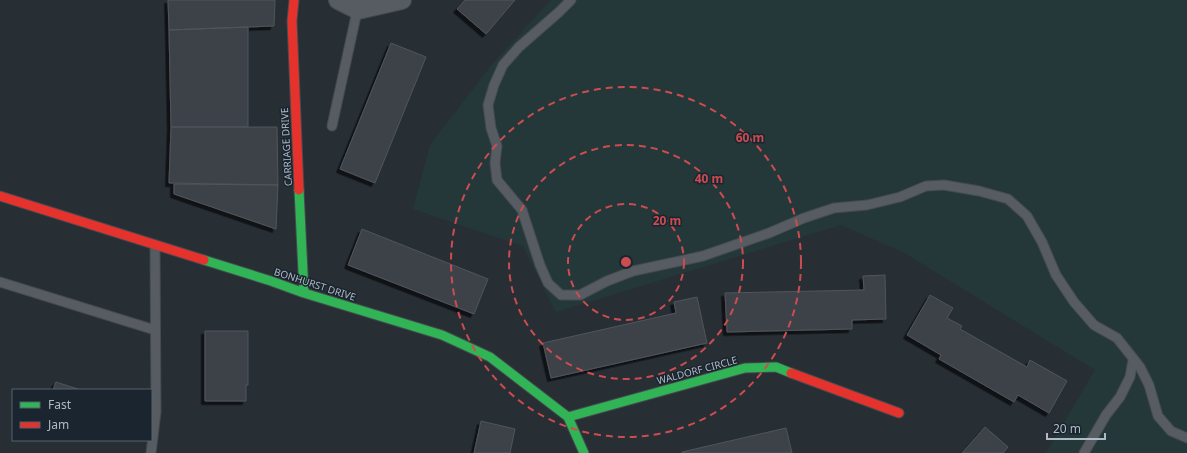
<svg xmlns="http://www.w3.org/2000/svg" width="1187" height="453" font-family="'Noto Sans',sans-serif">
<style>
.green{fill:#24383a}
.building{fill:#3e4349;stroke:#4f555c;filter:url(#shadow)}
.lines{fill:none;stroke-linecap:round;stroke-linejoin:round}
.lane-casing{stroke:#454a4f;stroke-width:11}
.street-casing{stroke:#454a4f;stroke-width:20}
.fast-casing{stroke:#454a4f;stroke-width:11}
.jam-casing{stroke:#454a4f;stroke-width:11}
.lane{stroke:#575c62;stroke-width:9}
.street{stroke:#575c62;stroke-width:18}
.fast{stroke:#30b455;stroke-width:9}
.jam{stroke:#e5322d;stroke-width:9}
.ring{fill:none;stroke:#cc4c50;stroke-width:2;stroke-dasharray:7 5}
.labels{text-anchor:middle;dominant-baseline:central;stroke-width:3;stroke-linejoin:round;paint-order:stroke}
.street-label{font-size:10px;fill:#b0bac6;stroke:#1a252f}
.centre{fill:#cc4c50;stroke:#1a252f;stroke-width:2}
.ring-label{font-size:12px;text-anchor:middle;font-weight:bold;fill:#cc4c50;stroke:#1a252f;stroke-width:3;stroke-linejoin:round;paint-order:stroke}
</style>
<defs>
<filter id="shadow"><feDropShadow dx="-3.5" dy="3.5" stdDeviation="0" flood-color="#0009"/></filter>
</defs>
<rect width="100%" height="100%" fill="#272e34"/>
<!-- green -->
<path class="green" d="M551,0h636v453h-141l49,-83 -192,-118 -62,-27 -285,87 -33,-66 -110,-37 17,-64 63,-82z"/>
<!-- building -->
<path class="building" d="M168,0h107l-1,26 -105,4z
M465,0h50l-29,34 -29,-25z
M248,27v100h-77l-2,-97z
M391,43l35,14 -51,126 -35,-14z
M171,127h106l1,58 -109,-2z
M174,184l104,1 -2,44 -102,-35z
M362,229l126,50 -14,35 -126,-49z
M885,275l1,44 -34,1v9l-125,3 -2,-39 139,-3 -1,-14z
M930,295l23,13 -6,10 15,8 -2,3 67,38 3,-7 37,21 -18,32 -31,-18 -4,7 -75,-43 2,-4 -34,-20z
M697,297l10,46 -156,35 -8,-35 133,-30 -2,-11z
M205,331h43v54h-2v16h-41z
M56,382l25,8h-28z
M481,421l34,8 -5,24h-36z
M985,427l23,20 -5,6h-41z
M786,428l6,25h-110v-1z"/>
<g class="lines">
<!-- lane casing -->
<g class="lane-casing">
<path id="lane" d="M571,0l-12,12 -40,35 -16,18 -9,20 -6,20 3,23 6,18 -2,17 2,17 25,30 18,55 8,18 13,12h19l27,-14 26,-10 70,-15 66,-23 35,-15 30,-10 33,-3 33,-8 26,-11 18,-1 35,6 29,8 19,17 15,26 14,33 18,27 20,23 23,13 23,29 9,18 9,31 13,15 16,7
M332,126l24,-110 2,-6
M0,282l155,48
M151,453l5,-41 -1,-167
M1084,453l22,-38 14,-18 10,-20 3,-17"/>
</g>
<!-- street casing -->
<g class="street-casing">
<path id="street" d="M338,0l20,10 44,-10"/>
</g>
<!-- fast casing -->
<g class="fast-casing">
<path id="fast" d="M299,190l5,103
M204,260l67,21 33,12 138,42 48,22 78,60 16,36
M568,417l177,-49 31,-1 15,6"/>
</g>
<!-- jam casing -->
<g class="jam-casing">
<path id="jam" d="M294,0l-2,21 7,169
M0,196l204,64
M791,373l108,40"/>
</g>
<!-- lane -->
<use href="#lane" class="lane"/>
<!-- street -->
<use href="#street" class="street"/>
<!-- fast -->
<use href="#fast" class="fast"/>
<!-- jam -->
<use href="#jam" class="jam"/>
</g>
<!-- distance rings -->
<g class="ring">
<circle cx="626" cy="262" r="58"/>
<circle cx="626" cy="262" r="117"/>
<circle cx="626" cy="262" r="175"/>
</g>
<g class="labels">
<!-- street labels -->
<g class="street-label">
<text transform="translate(286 147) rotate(-93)">CARRIAGE DRIVE</text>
<text transform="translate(315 284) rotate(18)">BONHURST DRIVE</text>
<text transform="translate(697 370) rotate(-15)">WALDORF CIRCLE</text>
</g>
</g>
<circle cx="626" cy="262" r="6" class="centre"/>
<g class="ring-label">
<text x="750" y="142">60 m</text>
<text x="709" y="183">40 m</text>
<text x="667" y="225">20 m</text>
</g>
<!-- legend -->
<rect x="12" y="389" width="140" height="52" fill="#1a252f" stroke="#56616b"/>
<rect x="20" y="402" width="20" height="6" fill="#30b455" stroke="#56616b"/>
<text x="48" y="409" font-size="12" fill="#b0bac6">Fast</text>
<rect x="20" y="422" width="20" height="6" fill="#e5322d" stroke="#56616b"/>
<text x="48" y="429" font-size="12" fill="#b0bac6">Jam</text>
<!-- scale -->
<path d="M1047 433v6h58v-6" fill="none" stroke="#b0bac6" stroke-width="2"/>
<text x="1053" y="433" font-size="12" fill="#b0bac6" stroke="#1a252f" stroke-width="3" paint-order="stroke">20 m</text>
</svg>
